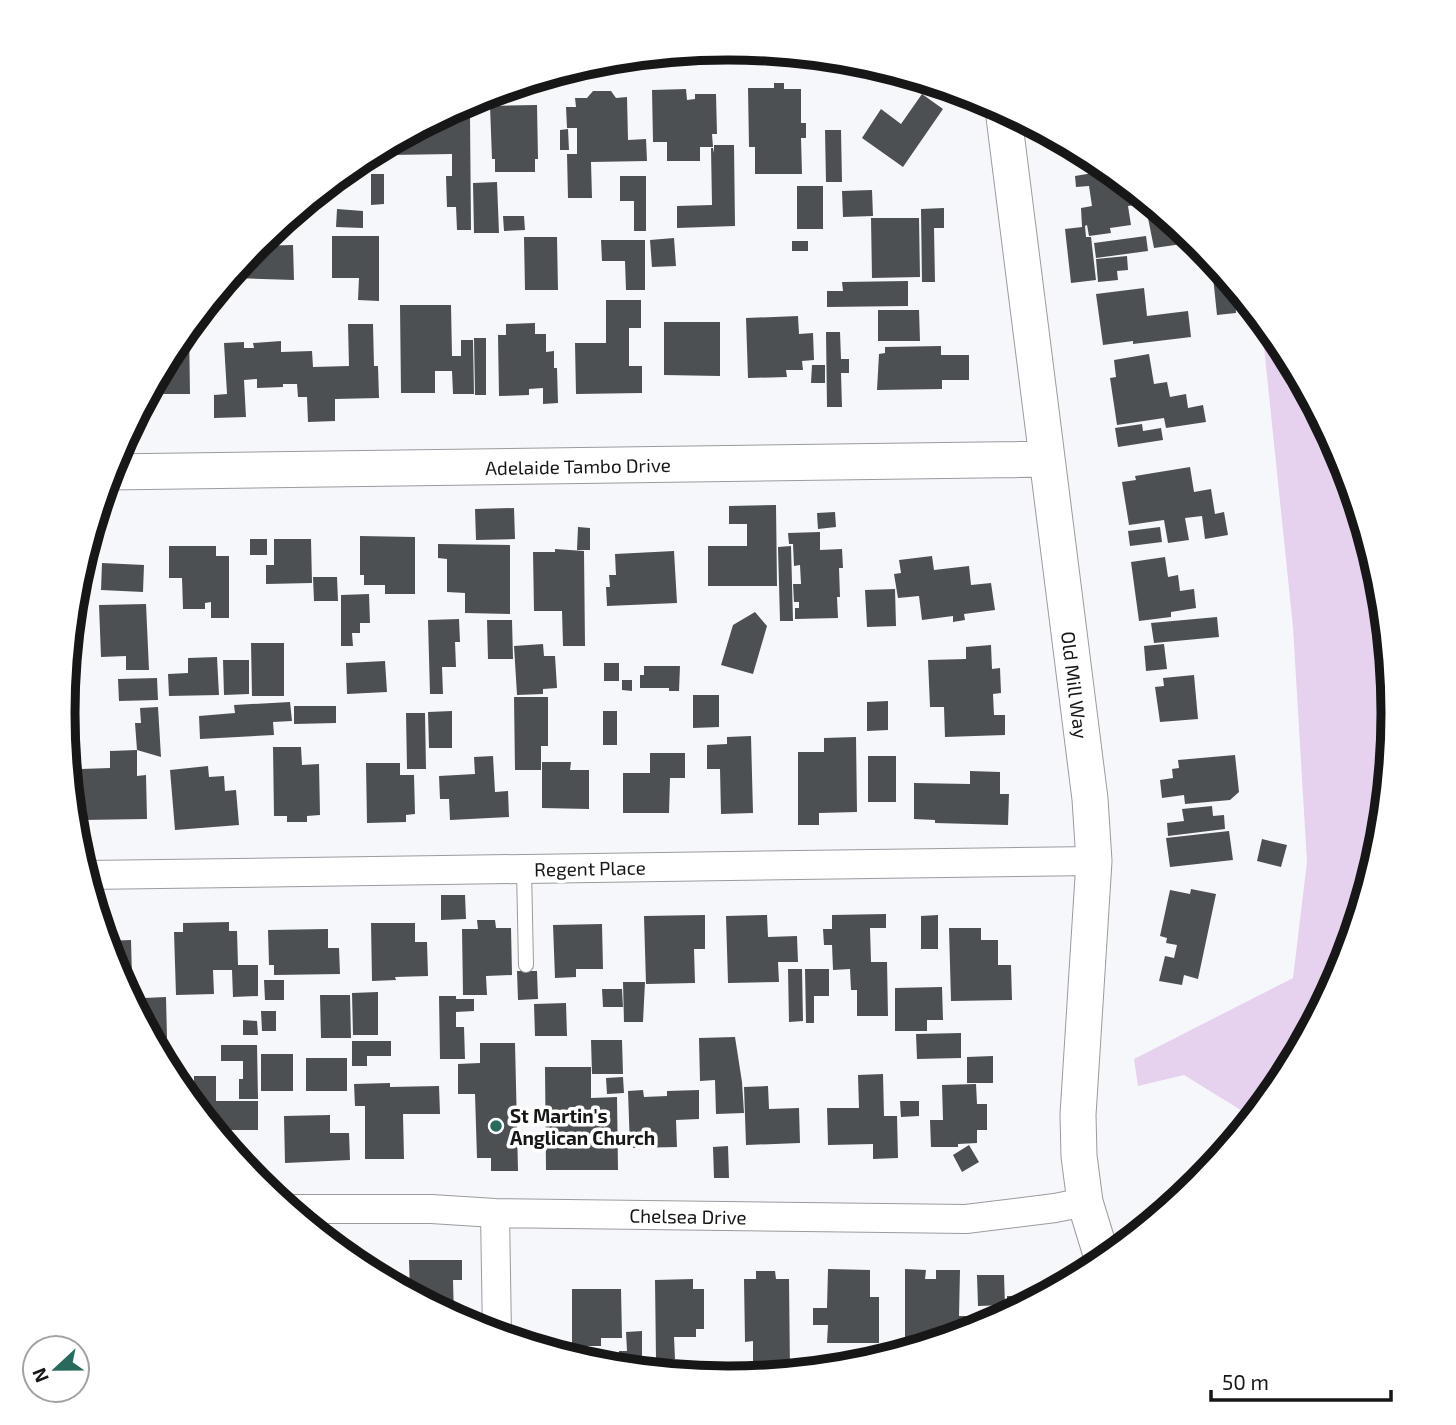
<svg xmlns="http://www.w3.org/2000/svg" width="1456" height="1425" font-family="'Exo 2',sans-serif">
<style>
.green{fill:#e6d1ee}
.building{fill:#4d5052}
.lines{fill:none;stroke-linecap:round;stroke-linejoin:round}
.service-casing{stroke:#9a9b9f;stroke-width:16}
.minor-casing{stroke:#9a9b9f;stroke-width:30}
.tertiary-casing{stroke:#9a9b9f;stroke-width:37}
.service{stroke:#fff;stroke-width:14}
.minor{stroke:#fff;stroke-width:28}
.tertiary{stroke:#fff;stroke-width:35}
.poi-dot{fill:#286b5c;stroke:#fff;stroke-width:2.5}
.labels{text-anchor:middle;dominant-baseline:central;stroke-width:7;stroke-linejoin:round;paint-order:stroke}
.street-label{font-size:19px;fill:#171718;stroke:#fff}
.poi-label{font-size:19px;font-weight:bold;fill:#171718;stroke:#fff;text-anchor:start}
.rim{fill:none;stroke:#171718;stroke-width:9}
</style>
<rect width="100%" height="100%" fill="#f6f7fb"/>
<!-- green -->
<path class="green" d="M1261,318l20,25 62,115 38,125 12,130 -13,130 -38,124 -61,115 -29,35 -68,-42 -46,11 -4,-27 159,-81 14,-116 -14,-235z"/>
<!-- building -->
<path class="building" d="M774,83h10v6h17v34h5v15h-5l1,36h-47v-27h-6l-1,-59h26z
M686,89l1,11 8,-1v-5h21l1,40h-5l1,13h-13v14h-33v-19h-14l-1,-52z
M495,91v14h-24v-6z
M593,91h18l5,7 11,-1 1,43 18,-1 1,22 -56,1 1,36h-24l-1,-44h10v-26h-10l-1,-21h10l-1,-9h12z
M922,94l21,15 -40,58 -41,-29 19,-29 20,15z
M537,105l1,54h-3v13h-40v-13h-3l-2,-53z
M458,106v11l12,-1 1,114h-14l-1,-23h-9l-1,-31h6v-22l-62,1v-12z
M568,129l1,21h-9v-20z
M825,130h16l1,52h-16z
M714,145h20l1,81 -58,2v-22l35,-1 -1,-57h2l1,5z
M1111,170l29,24 2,10 -14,2 3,19 -21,3 1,5 -22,3 -2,-11 -2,1 1,11h-3h8l5,43 -25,3 -6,-54 17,-2 -1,-19 11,-2 -3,-20 -13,1 -1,-11z
M371,174h13v30l-13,1z
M620,176h26v55h-12v-30h-14z
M497,182l2,51h-25l-1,-50z
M797,186h26v43h-26z
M872,190l1,26 -30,1 -1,-26z
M944,208v20h-10l1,54h-13l-1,-73z
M337,209l26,2v17l-27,-1z
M1160,211l19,20 3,13 -28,4 -7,-35z
M503,216h21l1,14 -21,1z
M871,218h48l1,59 -48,1z
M332,236h47v65l-21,-1 1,-22h-27z
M1146,236l2,15 -52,7 -2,-15z
M524,237h33l1,53h-33z
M674,238l2,28 -24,1 -2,-27z
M601,240h44v50h-19l-1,-29h-23z
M792,241h16v10h-16z
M293,245l1,35 -60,-2v-7l21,-25z
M1127,256l1,14 -11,1 1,9 -20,2 -2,-23z
M1212,267h7l16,20 1,26 -19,2z
M908,281v25l-81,1v-16h16l-1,-9z
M1144,288l3,28 41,-5 3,26 -58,7v-3l-30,4 -7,-51z
M606,300h35v28h-12v38h13v27l-66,1 -1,-51h31z
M400,305h51l1,51h9v-16h12l1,54h-21l-1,-23h-17v22h-34z
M878,310h41l1,31h-42z
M798,316l1,18 14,-1 1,27 -12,1 1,9h-17l1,7 -39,1 -2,-60z
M664,322h56v54l-56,-1z
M535,323v11h11v18l8,-1v17h3l1,35 -15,1v-16l-14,1v6l-30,1 -1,-61h8v-11z
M348,324h25l1,42h4l1,32 -44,1v22l-27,1 -1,-25h-9l-1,-13h-14v3l-26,1v-9l-13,1 2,37 -32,1v-23l13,-1 -3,-51 20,-1v6h10l-1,-5 28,-2v11l31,-1 1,16 36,-1z
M189,325l1,69h-31v-7h-8l24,-44z
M826,332h14l1,27h8v14h-8l1,34h-15z
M474,338h12v57h-11z
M941,346v9h28v25h-27v9l-65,1 2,-36 6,-1v-6z
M1149,354l5,30 13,-2 3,15 16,-3 2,14 15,-3 3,17 -40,6 -2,-10 -47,7 -7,-47 6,-1 -2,-17z
M812,365h13v18h-14z
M144,401v15h-8z
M1142,424l1,7 18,-3 2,12 -45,7 -3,-19z
M1190,467l4,25 17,-3 4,25 9,-2 4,23 -23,4 -3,-23 -17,2 4,22 -21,3 -4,-23 -35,5 -7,-43 14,-2 -1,-4z
M776,505l1,81h-69v-40h39v-22h-18v-18z
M514,508l1,31 -39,1 -1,-31z
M835,512l1,15 -18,2 -1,-16z
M578,527l12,1v22h-13z
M1160,527l2,15 -32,4 -2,-15z
M820,532v18l22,-1 1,19h-4l1,29h-3l1,21 -43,1v-11h4v-6h-5l-1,-18h8l-1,-19 -6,1 -1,-22h-4l-1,-11z
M360,536l55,1v57h-30v-9h-21v-10h-4z
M250,539h17v16h-17z
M274,539h37l1,44 -46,1v-19h8z
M438,544l72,1v69l-45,-1v-20l-18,-1v-33l-9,-1z
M169,546h47v10h13v62h-18v-16l-6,1v6h-22l-1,-31h-13z
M791,546l2,75h-13l-2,-74z
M555,549l29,2 1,95h-22l-1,-35h-28l-1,-59h22z
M674,551l3,52 -70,3 -1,-19h4l-1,-12h7l-1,-21z
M932,556l2,14 35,-4 2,19 20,-2 4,27 -31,4 1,6 -12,2v-6l-31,4 -3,-24 -21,2 -4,-24 7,-1 -2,-13z
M1165,557l3,20 10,-2 2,16 14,-2 2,19 -25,4v5l-32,4 -8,-59z
M102,563l42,2 -1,27 -42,-2z
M313,577h24l1,24h-24z
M895,589l1,37 -29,1 -2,-37z
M369,594l1,29h-10v10h-8l1,13h-12v-51z
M146,604l3,66h-23v-14l-25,1 -2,-52z
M755,612l12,14 -14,48 -32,-9 12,-40z
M1217,617l2,20 -65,6 -3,-20z
M459,619l1,23h-5l1,25h-14l1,27h-13l-2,-74z
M487,620h25l1,39h-25z
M251,643h33v53h-32z
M543,644l1,12h11l2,32 -14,1v5l-26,1 -3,-49z
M1164,644l3,25 -21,2 -2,-25z
M991,645l1,24 8,-1 1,25 -8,1 1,21h11v20l-60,2 -1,-30h-14l-2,-47 38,-1v-12z
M217,657l2,38 -50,1 -1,-22 20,-1v-15z
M223,660h26v34l-25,1z
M385,661l2,31 -40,2 -1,-31z
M604,663h15v18h-15z
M644,666h36l-1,25h-10v-3h-29v-13h4z
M1194,675l4,44 -38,3 -5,-35 9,-1 -1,-8z
M157,678l1,22 -39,1 -1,-22z
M622,680h10v11l-10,-1z
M693,695h26v32l-26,1z
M514,697h34v49h-7v24h-26z
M888,701v29l-21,1v-29z
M290,702l2,19 -19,1 1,13 -74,4 -1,-23 36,-3 -1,-8z
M294,706h42v17l-42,1z
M158,707l3,50 -24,-7 -2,-27h6l-1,-15z
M452,711v37h-23l-1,-36z
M603,711h14v34h-14z
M406,713h19l1,56h-19z
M751,736l2,77 -32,1 -1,-45h-13v-24l20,-1v-7z
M856,737l1,75 -38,1v12h-21v-73h26v-14z
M273,747h28l1,18 17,-1 1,51 -13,1v6h-20v-6h-13z
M137,750v26l9,-1 1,44 -65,1 -1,-51 29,-1v-17z
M650,753h35v25h-15l-1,35h-46v-40h27z
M1235,755l4,37 -9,8 -45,4 -1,-9 -22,3 -2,-18 13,-2 -1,-9 7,-1 -1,-8z
M493,756l2,36 13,-1 1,26 -59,3 -1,-21h-9l-1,-23 36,-2 -1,-17z
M868,756h28v46h-28z
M542,762h29l-1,8h19v39l-47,-1z
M366,763h34v12h14l1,39 -9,1v7l-39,1z
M208,766l1,11 15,-1 1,15 11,-1 3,35 -64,5 -5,-60z
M970,771l30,1v22h9l-1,31 -73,-2v-3l-21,-1v-36l56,1z
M1212,806l1,10 11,-1 1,14 -57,7 -1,-13 17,-2 -2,-12z
M1229,831l4,29 -63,7 -4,-29z
M1262,839l25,6 -6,22 -24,-6z
M1191,889l25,5 -18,85 -14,-4 -2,10 -23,-4 6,-25 9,2 3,-13 -11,-2 1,-5 -7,-2 10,-46 20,4z
M441,895h24l1,24 -25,1z
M886,914v14h-16l1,34h16l1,54h-31v-26h-6l-1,-21 -17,1 -1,-25h-8l-1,-16h9v-14z
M705,915v34h-11l1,34 -49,1 -2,-68z
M767,915l1,22 29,-1 1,26h-20l1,20 -51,1 -2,-67z
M938,915v34h-17v-33z
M477,920h18l1,8h15l1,47 -26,1 1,19h-24l-1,-66h16z
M229,922v9h8l1,34h20v31l-25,1 -1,-27h-19l1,24 -38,1 -2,-63h9v-9z
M371,923h44v19h12l1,34 -33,1 1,3 -24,1z
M602,924l1,45h-27v8l-21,1 -2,-53z
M949,928h32v12h17v25h13l1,35 -61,1z
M328,929v19h11l1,26 -66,1v-10h-5l-1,-35z
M131,940l1,37h-13l-14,-36z
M788,969h14l1,52 -14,1z
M805,969h24v27h-15v27h-8z
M517,971h20l1,28 -20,1z
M264,980h20v20h-19z
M623,982h22l-2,40h-19z
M942,987l1,33h-16v11h-32v-43z
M602,989h20l1,18h-20z
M378,992v43h-25l-1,-42z
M320,995h30l1,43h-30z
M439,996h17v3h18v12l-18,1v15h8l1,32h-25z
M166,997l1,41h-16l-6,-12 -1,-28z
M566,1003l1,33h-32l-1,-32z
M261,1011h15v20h-14z
M243,1020l14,1 1,14h-15z
M961,1033v25l-44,1 -1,-25z
M735,1037l7,45 2,31 -28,1 -1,-34 -15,1 -1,-43z
M591,1040h31l1,34h-31z
M352,1041h39v15h-24v10h-15z
M480,1043h35l3,128h-27v-13h-14l-2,-64h-17v-30l22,-1z
M221,1045h36l1,54h-19v-20h4v-18h-22z
M158,1050h9v18l-5,-11z
M261,1054h32v37h-32z
M993,1056v27h-26v-26z
M306,1058h41v33h-41z
M545,1067h46v31l26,-1 1,73h-72z
M883,1074l1,42h13l1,42 -25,1v-15l-45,1 -1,-37h32l-1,-33z
M194,1076h22v25h42v29h-27v21l-37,-45z
M623,1077l1,16 -17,1 -1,-16z
M390,1083v4l49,-1 1,28h-37l1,45h-39v-53h-10l-1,-22z
M976,1084l1,20h10v26h-10v13l-19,1v3h-27l-1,-27h13l-1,-35z
M768,1086l1,23 30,-1 1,35 -54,2 -2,-58z
M643,1090l1,7 23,-1v-5l32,-1v29l-23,1 1,27 -47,1 -2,-57z
M900,1101h19v15l-18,1z
M330,1115v18h19l1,27 -65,3 -1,-47z
M969,1145l10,17 -17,10 -9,-17z
M728,1146l1,32h-15l-1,-31z
M1215,1156l3,3 -16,20 1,-6 -5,-11z
M409,1260h53v20h-9l1,37 -44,-24z
M380,1262v15l-24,-14z
M828,1269l42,1v27h9v46h-52l1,-18h-15v-17h14z
M905,1269l21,1 -1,9h11v-9h24l-1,46h12l-1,15 -36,11h-29z
M756,1271h19l1,8h13l1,93 -37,3v-34l-8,1 -1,-63h12z
M977,1275h27l1,30 -27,1z
M693,1279v10h11v40h-8v8h-22l1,22h-19l-1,-79z
M572,1289h49l1,49h-21v8h-29z
M1007,1296h22v6l-27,15v-9h5z
M642,1331v38l-23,-2v-16h8l-1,-19z
M727,1364h25v11l-25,3z"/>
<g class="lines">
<!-- service casing -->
<g class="service-casing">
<path id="service" d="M524,869l2,96"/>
</g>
<!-- minor casing -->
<g class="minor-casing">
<path id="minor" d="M85,875l1009,-14
M290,1209h141l64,4 471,6 89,-11 30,-6
M495,1213l2,121"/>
</g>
<!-- tertiary casing -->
<g class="tertiary-casing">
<path id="tertiary" d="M1003,109l87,690 4,62 -16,254 1,41 6,46 18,59
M109,472l937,-13"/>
</g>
<!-- service -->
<use href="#service" class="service"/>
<!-- minor -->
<use href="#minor" class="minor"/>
<!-- tertiary -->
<use href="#tertiary" class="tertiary"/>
</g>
<!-- markers -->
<circle class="poi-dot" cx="496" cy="1126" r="7"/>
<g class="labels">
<!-- street labels -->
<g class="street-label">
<text transform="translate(578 466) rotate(-1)">Adelaide Tambo Drive</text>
<text transform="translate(1075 685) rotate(83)">Old Mill Way</text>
<text transform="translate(590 868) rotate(-1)">Regent Place</text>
<text transform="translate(688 1216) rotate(1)">Chelsea Drive</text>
</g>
<!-- poi labels -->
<g class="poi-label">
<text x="510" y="1115">St Martin's<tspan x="510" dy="22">Anglican Church</tspan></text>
</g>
</g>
<!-- crop -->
<path d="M0 0H1456V1425H0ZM75 713a653 653 0 1 1 1306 0a653 653 0 1 1-1306 0Z" fill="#fff" fill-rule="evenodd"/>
<path class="rim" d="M75 713a653 653 0 1 1 1306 0a653 653 0 1 1-1306 0Z"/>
<!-- north arrow -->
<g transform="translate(56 1369) rotate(248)"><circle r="33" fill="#ffffff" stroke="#a2a2a3" stroke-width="2"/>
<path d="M0-5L12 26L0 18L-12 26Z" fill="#286b5c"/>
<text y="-10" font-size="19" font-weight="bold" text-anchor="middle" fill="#171718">N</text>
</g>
<!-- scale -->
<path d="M1211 1390v10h180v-10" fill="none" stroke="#171718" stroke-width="3.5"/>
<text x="1222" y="1390" font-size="21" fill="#171718" stroke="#ffffff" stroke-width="5" paint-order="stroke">50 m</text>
</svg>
